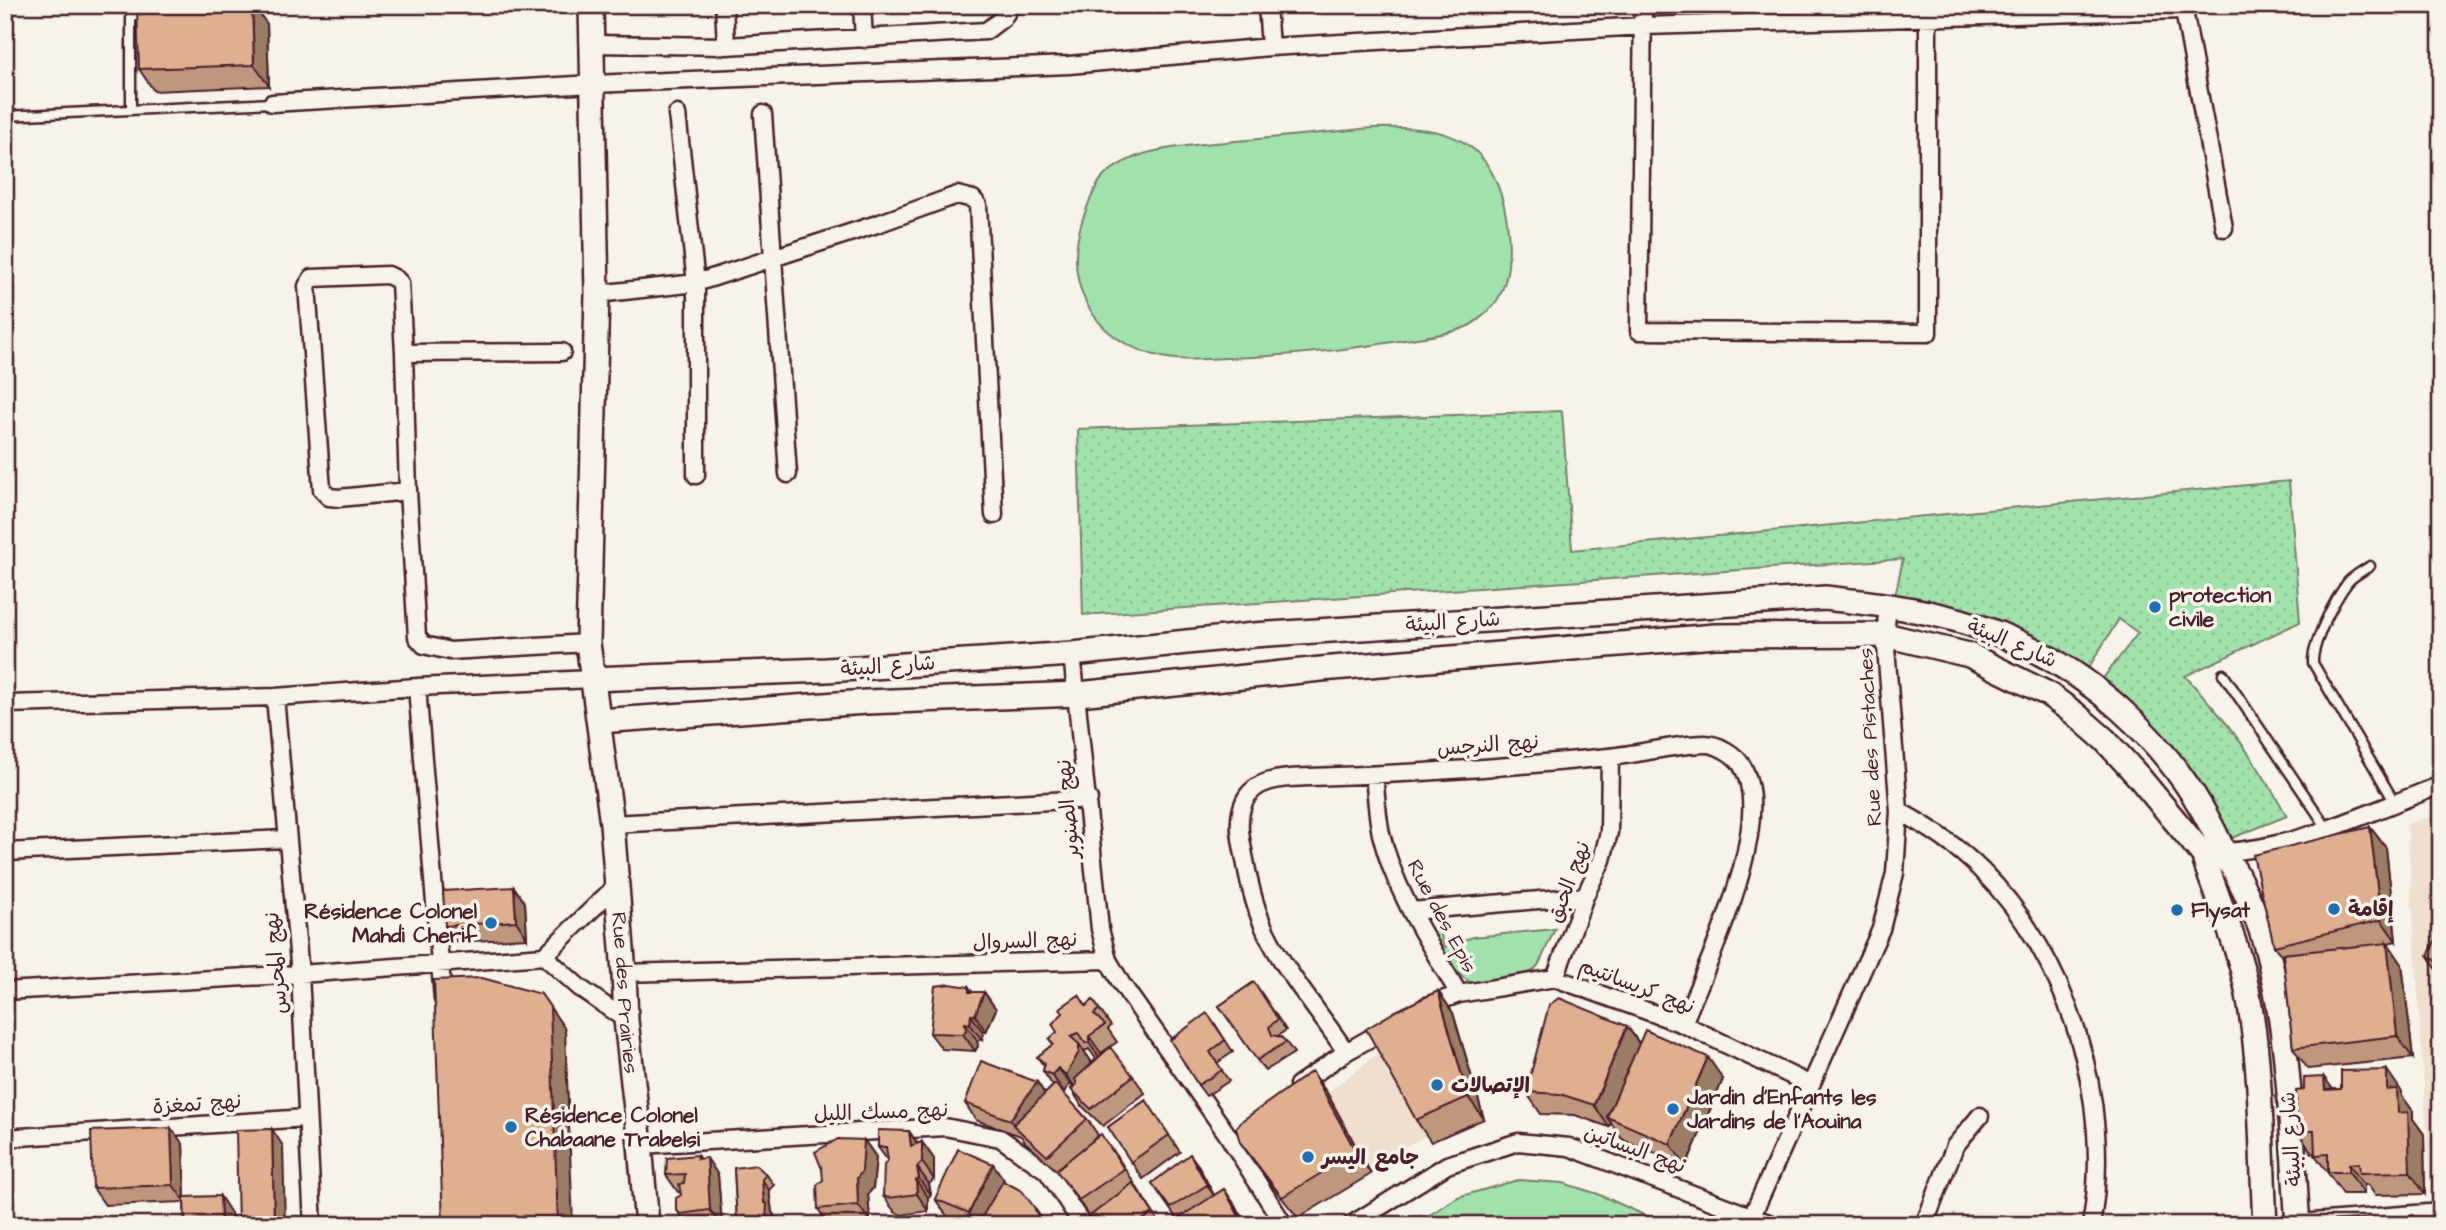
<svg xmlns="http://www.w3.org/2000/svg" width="2446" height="1230" font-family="'Architects Daughter','Playpen Sans Arabic',sans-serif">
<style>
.built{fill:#f0dfce}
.grass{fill:url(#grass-dots);stroke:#76806b;stroke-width:2}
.park{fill:#a1e1ab;stroke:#76806b;stroke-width:2}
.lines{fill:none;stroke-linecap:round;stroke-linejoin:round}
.lane-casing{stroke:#4a1f2b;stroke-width:13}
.street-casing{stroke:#4a1f2b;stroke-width:21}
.secondary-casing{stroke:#4a1f2b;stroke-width:28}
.lane{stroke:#f7f3e8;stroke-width:8}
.street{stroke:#f7f3e8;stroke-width:16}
.secondary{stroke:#f7f3e8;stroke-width:23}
.wall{fill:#bf977c;stroke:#4a1f2b;stroke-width:2;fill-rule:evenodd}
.shaded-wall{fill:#9b7b65;stroke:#4a1f2b;stroke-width:2}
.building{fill:#deb090;stroke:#4a1f2b;stroke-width:2}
.poi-dot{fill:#1f6fb2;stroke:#f7f3e8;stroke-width:2.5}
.labels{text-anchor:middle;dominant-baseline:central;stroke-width:7;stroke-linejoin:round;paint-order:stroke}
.poi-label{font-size:21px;font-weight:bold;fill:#4a1f2b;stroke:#f7f3e8;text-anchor:start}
.street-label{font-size:21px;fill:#4a1f2b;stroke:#f7f3e8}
</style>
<defs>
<pattern id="grass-dots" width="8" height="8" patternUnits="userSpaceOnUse" patternTransform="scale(1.75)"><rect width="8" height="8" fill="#a1e1ab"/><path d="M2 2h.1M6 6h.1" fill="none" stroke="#8cc193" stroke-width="1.8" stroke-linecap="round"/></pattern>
</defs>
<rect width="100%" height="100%" fill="#f7f3e8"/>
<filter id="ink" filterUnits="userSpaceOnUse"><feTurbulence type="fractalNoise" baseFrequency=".0143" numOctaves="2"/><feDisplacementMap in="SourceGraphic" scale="14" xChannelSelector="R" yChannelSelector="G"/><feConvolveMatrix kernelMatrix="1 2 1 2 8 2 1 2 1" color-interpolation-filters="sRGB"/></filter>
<g filter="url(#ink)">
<!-- built -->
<path class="built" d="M2441,813v386l-10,1 -24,-376z
M1381,1051l46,84 -60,32 -40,-74z"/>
<!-- grass -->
<path class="grass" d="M1562,411l10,139 717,-69 11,141 -115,54c43,45 72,86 102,140l-55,22 -25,-39 -106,-118 37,-48 -19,-14 -32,51 -192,-74 8,-37 -820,56 -5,-186z"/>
<!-- park -->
<path class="park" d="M1372,128c57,-1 108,0 128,64 10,29 15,82 -4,110 -6,8 -21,22 -30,25 -16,7 -37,9 -55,12 -62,11 -123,17 -185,19 -21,1 -47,4 -68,-2 -68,-17 -96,-74 -75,-138 5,-13 11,-31 20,-41 11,-11 29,-20 44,-24 33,-8 67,-10 101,-13 41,-4 82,-8 124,-12z
M1439,927l5,20 29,-10 82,-8 -16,35 -9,11 -59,8c-21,-14 -33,-30 -39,-55z
M1518,1180l45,3 35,11 68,31h-252l44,-28z"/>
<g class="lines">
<!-- lane casing -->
<g class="lane-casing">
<path id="lane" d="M131,109v-93l16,-3
M5,116l267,-13
M2370,566c-7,5 -17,10 -22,16 -13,17 -36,61 -35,81l82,140
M2223,674l104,154"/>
</g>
<!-- street casing -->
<g class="street-casing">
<path id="street" d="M724,5l2,41
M862,5l2,34
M1267,5l3,42
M1643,5l-4,326 289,2v-328
M2183,5l41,223
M593,44l133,2 260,-15 17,-13 8,-13
M272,103l320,-19 477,-19 201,-18 374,-21 539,-16
M677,114l19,169v192
M763,114l25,360
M597,294l99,-11 184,-60 77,-28 16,4 5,6 16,310
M404,353l158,-1
M408,491l-69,7 -10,-1 -7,-7 -15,-204 5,-8 76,-3 8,4 4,4 4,70 4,138 9,146 7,8 26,6 138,-8
M1072,654l28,275 8,31
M417,687l26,312
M275,697l25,277 13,251
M5,704l270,-7 142,-10 175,-8
M1374,775c2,19 3,40 7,59 14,58 48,109 78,160
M1899,811c30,16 58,35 82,59 88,87 133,233 110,355
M612,824l477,-25
M5,852l281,-13
M2224,852c75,-4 147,-41 217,-67
M1411,911l174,-15
M544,956l36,32 46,32
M624,973l484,-13 13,23 106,151 57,91
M1555,978l30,-82 17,-36 7,-28 1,-75
M5,991l295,-17 244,-18 73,-71
M1426,1006l33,-12 96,-16 128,46 128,61
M1346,1052c-25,-38 -61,-80 -80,-120 -11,-23 -17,-49 -21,-72 -4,-20 -9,-39 -1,-58 11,-25 43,-24 66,-25 100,-3 200,-10 299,-20 31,-3 67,-13 96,-13 13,0 29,10 36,20 37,58 -35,201 -58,260
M1298,1085l48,-33 42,-24
M5,1138l302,-20
M640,1145l305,-18 55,11 47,33 36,54
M2300,1223l141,-11
M1351,1225l96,-60 71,-23 51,5 205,78
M1748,1225l133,-296 14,-56 4,-62 -14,-176 3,-30
M1924,1225l31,-79 25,-30"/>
</g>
<!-- secondary casing -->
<g class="secondary-casing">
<g id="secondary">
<path id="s1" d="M591,5l6,289 -9,349 24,181 12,149 2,47 14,125 7,80"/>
<path d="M592,679l234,-9 246,-16 182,-19 571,-37c46,5 91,10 136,23 118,34 216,121 264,234 2,6 8,12 11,18 12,23 23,48 30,73 24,91 25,186 32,279"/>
<path d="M599,721l267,-19 212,-8 243,-25 394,-33 170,-1 84,20 79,39 26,19 31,27 33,36 63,76"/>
<path d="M2205,861c14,43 33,84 42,128 15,77 14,158 18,236"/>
</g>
</g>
<!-- lane -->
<use href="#lane" class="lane"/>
<!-- street -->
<use href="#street" class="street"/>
<!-- secondary -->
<use href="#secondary" class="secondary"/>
</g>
<!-- wall -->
<path class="wall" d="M267,24l2,62 -115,5 -15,-22z
M2370,827l16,21 10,93 -8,2 14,21 11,94 -105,11 -15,-21 -9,-89 -10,-13z
M514,887l11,16 2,35 -71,4 -11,-16z
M2428,956l13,6v11h-2z
M1254,982l32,48 -8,6 8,6 8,11 -29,18 -46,-65z
M1438,991l15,22 31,106 -53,23 -15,-22z
M972,992h12l12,17 -10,23h-3l-1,8h-5l1,6 -3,5 -33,-2 -12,-16z
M1093,1000l18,26 -3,3 9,13 -16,11v2l32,21 12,17 -42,33 -21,-20 -11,-17 2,-2 -3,-3 -6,8 -4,-2 27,29 11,16 -6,6 21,9 48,75h-65l-40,-55 -31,-28 -4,-6 -45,-16 -11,-17 72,-21 8,12 8,-8 -10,-15 1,-5 -7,-9 16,-13 33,-38zM1089,1049l7,10 -5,5v-3l-7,-10z
M1215,1024l18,28 -16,11 12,18 -23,15 -8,-11z
M1627,1026l12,17 84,36 -37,87 -64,-27 -11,-16 -2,4 -34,-12 -34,-1 -15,-22z
M2333,1089l69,3v4l11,15v8l11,15 1,60 -50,1 -7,-10h-4v9h-21l-28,-39v-2h-3l-15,-22z
M1327,1093l44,81 -73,44 -43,-54 -15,-22z
M1146,1100l34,52 -37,27 -35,-52z
M909,1131l9,13 4,-2 12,17v20l-5,5 2,11 -3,2v14l-27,4 -6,-3 -12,-16 5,-35 -10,-14z
M864,1140l12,17 -3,31 -5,6 2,27 -30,4h8h-19l-11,-16z
M183,1144l2,53 46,16 1,12h-47l-1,-23 -79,3 -12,-17z
M697,1155l2,4 19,16 4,50h-35l-11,-16 5,-14 -1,-3h-2l-12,-17z
M993,1164l11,16v2l42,43h-76l-23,-9 -12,-17z
M1198,1165l16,30 10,-6 11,16 -58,14 -25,-36z
M734,1168l32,6 8,11 -5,5 3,22 2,3v10h-34l-3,-4z"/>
<!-- shaded-wall -->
<path class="shaded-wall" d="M252,5h1l14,19 2,62 -15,-21z
M2370,827l16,21 10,93 -15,-21z
M514,887l11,16 2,35 -11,-17z
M2387,943l15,21 11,94 -16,-22z
M969,987l11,16 4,-11 12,17 -10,23 -11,-17 -6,-23z
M1438,991l15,22 31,106 -16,-22z
M541,994l24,35 8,196h-15z
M971,1015l12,17 -1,8 -12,-16z
M965,1023l12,17 1,6 -3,5 -12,-17z
M1627,1026l15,22 -35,69 4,6 -2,4 -15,-22z
M1089,1036l12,17v7l-12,-17z
M1079,1044l12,17v7l-13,23 -12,-16z
M1708,1057l15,22 -37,87 -16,-22z
M1058,1068l12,16 -6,8 -12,-17z
M2387,1070l15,22v4l11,15v8l11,15 1,60 -15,-22 -12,-59 -11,-23z
M1312,1071l15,22 44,81 -15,-22z
M2324,1077l16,22 -15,-9z
M1037,1082l11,17 -33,27 -5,-6z
M171,1128l12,16 2,58 -12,-17z
M272,1129l11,17 2,79h-11z
M909,1131l11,17 -9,-2z
M864,1140l12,17 -3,31 -5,6 2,27 -12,-16 -1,-27z
M922,1142l12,17v20l-12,-17z
M1190,1154l8,11 16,31 -7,-11z
M697,1155l11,16 -1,-13 11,17 4,50 -12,-15z
M993,1164l11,16 -21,44 -4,-2 2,3h-4l-8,-12z
M2349,1164l15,21v9l-15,-22z
M917,1167l12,17 2,11 -12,-16z
M762,1179l7,11 3,22 2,3v10h-4l-4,-6z
M916,1180l12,17v14l-11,-17z
M1224,1189l11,16 11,20h-2z
M220,1196l11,17 1,12h-11z
M1034,1207l12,18h-4l-2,-3z
M2413,1216l6,9h-6z"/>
<!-- building -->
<path class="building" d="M182,5h70l2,60 -115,4 -2,-62z
M2370,827l11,93 -107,26 -21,-91z
M514,887l2,34 -71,5 -2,-35z
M2441,928v34l-13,-6z
M2387,943l10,93 -104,12 -10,-94z
M482,978l59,16 9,13 8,218h-115l-9,-245z
M1254,982l24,37 -9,8 3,8 9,2 5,5 -29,18 -38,-54z
M950,984l19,3v5h15l-9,23h-4l-1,9 -5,-1 1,7 -3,4 -33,-1 5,-47z
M1438,991l30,106 -52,23 -50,-91 30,-18z
M1079,995l7,11 7,-6 6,9 -5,5 11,11 -16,11v7h-4l-7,-10 -8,3 9,8v8l-13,23 -8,-7 -6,7 -9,-4 2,-7 -8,-7 16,-13 -4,-5 8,-7 -5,-8 11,-11 -3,-5z
M1559,998l68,28 -33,79 -34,-11 -34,-2 23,-87z
M1207,1013l18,27 -15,12 12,18 -24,15 -28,-45z
M1645,1030l63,27 -38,87 -63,-27z
M1110,1047l23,29 -42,33 -20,-20 6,-5 -2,-5z
M981,1061l56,21 -27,38 -45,-17z
M2387,1070v20l10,-1 1,24 10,-1 2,60 -50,1 -1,-10 -10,1v8h-21v-18l-13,1 -1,-24h-17l-1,-40 8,-1v-12l20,-1 1,13 16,-1v-18z
M1312,1071l44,81 -74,45 -42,-55 -4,-14 7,-8z
M1055,1084l32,35 -40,37 -34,-31z
M1146,1100l23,35 -38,27 -23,-35z
M171,1128l2,57 -80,3 -2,-57z
M272,1129l2,96h-36l-2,-95z
M878,1130l31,1 2,15 11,-4v20l-5,5 2,12 -3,1 1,14 -28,4 -6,-2 1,-31 4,-5 -2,-13h-8z
M1101,1134l23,35 -45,31 -23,-30z
M838,1139l26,1 -2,31 -5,7 1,27 -40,4 -1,-24 6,-5 -1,-11 -7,-17z
M958,1149l35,15 -24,49 -34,-14z
M1190,1154l17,31 -37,23 -18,-25z
M697,1155v4l10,-1 3,52 -30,4 -4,-5v-11l5,-3 -2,-11 5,-1 1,-9 -19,1 1,-17z
M756,1165l10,9 -4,5 2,24 3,1 -1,15 -29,2 -3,-53z
M1003,1181l19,10 12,16 6,15 -5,3h-50l-6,-3z
M1133,1183l20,30 -17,11 1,1h-41l-6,-9z
M1224,1189l20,36h-68l-2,-4z
M220,1196l1,29h-36l-1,-28z
M2413,1216v9h-110v-3z
M2441,1223v2h-15v-1z"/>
</g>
<!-- markers -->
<g class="poi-dot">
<circle cx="2155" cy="607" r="7"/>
<circle cx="2334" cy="909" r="7"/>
<circle cx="2177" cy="910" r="7"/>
<circle cx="491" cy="923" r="7"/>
<circle cx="1437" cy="1085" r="7"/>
<circle cx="1673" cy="1109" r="7"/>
<circle cx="511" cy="1127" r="7"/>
<circle cx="1308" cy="1157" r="7"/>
</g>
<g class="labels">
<!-- poi labels -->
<g class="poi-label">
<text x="2169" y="595">protection<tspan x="2169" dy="24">civile</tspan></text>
<text x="2348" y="909">إقامة</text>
<text x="2191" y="910">Flysat</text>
<text x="477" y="911" text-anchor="end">Résidence Colonel<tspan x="477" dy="24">Mahdi Cherif</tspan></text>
<text x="1451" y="1085">الإتصالات</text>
<text x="1687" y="1097">Jardin d'Enfants les<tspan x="1687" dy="24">Jardins de l'Aouina</tspan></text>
<text x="525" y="1115">Résidence Colonel<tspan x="525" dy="24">Chabaane Trabelsi</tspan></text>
<text x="1322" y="1157">جامع اليسر</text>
</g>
<!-- street labels -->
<g class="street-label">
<text transform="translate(1453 622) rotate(-4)">شارع البيئة</text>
<text transform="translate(2012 643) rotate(23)">شارع البيئة</text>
<text transform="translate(888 666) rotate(-4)">شارع البيئة</text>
<text transform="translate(1870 737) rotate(-93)">Rue des Pistaches</text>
<text transform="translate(1488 745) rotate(-4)">نهج النرجس</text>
<text transform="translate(1068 809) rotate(-95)">نهج الصنوبر</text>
<text transform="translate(1569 882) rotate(-69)">نهج الحبق</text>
<text transform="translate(1442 916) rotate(62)">Rue des Epis</text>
<text transform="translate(1025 941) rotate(-2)">نهج السروال</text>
<text transform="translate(276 963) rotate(-95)">نهج المحرس</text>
<text transform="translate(1637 986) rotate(21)">نهج كريسانتيم</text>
<text stroke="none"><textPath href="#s1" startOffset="990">Rue des Prairies</textPath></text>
<text transform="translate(197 1104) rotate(-4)">نهج تمغزة</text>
<text transform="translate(881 1112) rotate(-2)">نهج مسك الليل</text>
<text transform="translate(2291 1139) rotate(-94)">شارع البيئة</text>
<text transform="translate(1635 1149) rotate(20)">نهج البساتين</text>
</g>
</g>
<!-- margin -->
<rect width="2446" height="1230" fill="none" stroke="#f7f3e8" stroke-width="28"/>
<rect x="14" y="14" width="2418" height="1202" fill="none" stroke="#4a1f2b" stroke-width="2.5" filter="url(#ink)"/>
</svg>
